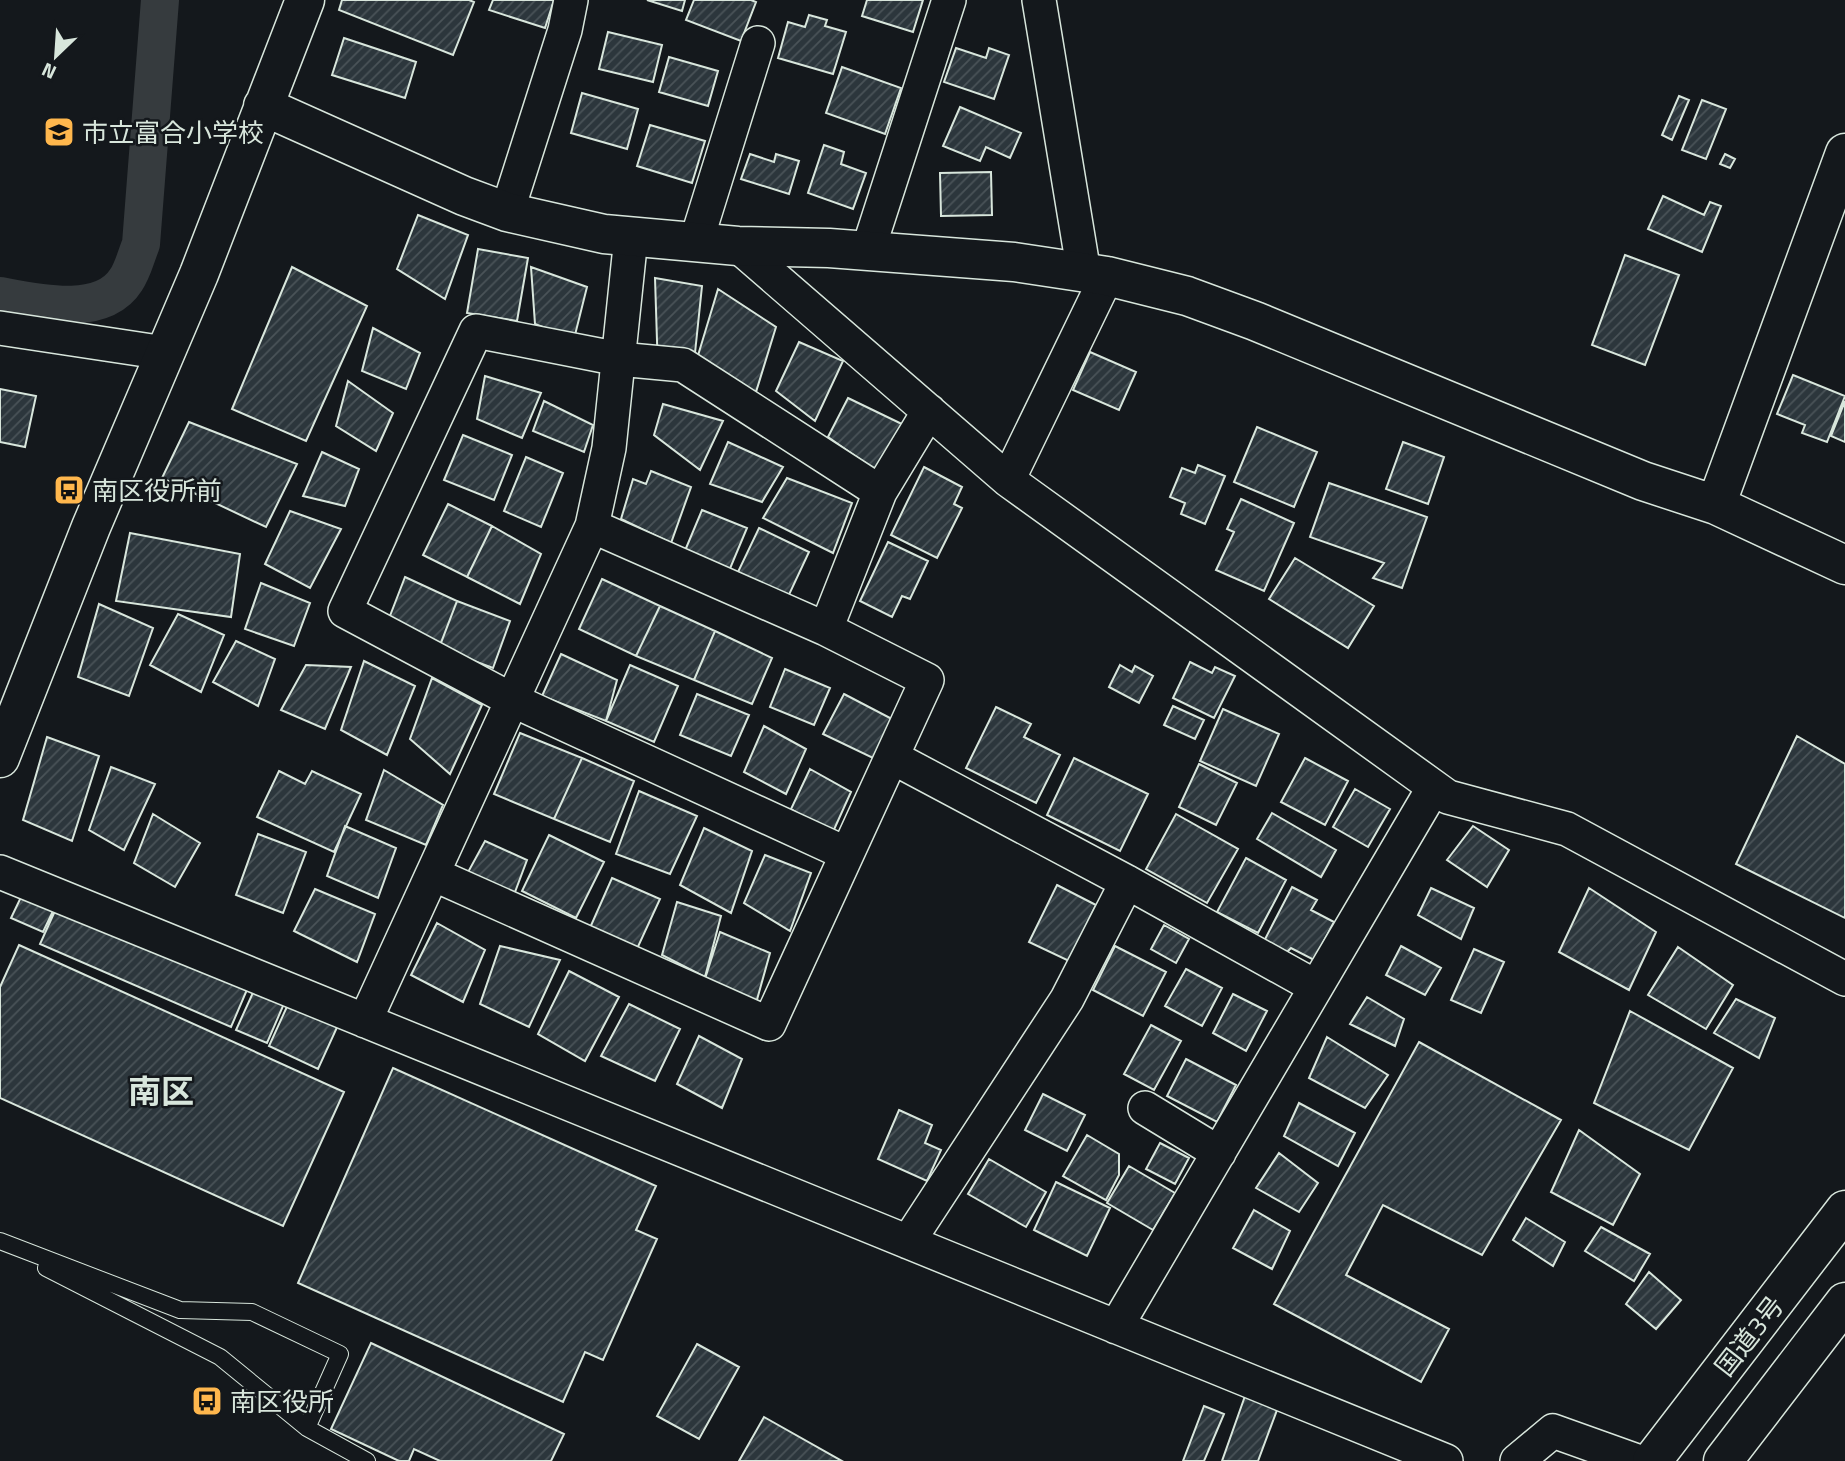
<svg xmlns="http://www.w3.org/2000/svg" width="1845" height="1461" font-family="'Titillium Web','Noto Sans JP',sans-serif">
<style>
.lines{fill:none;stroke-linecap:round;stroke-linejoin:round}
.canal{stroke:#363b3e;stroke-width:38}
.building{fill:url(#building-hatch);stroke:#d8e6dc;stroke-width:2}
.service-casing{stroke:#d8e6dc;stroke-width:18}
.minor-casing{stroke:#d8e6dc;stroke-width:36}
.tertiary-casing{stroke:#d8e6dc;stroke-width:41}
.trunk-casing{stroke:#d8e6dc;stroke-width:41}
.service{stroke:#14181c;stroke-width:16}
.minor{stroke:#14181c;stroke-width:33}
.tertiary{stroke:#14181c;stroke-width:38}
.trunk{stroke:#14181c;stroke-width:38}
.labels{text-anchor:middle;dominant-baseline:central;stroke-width:5;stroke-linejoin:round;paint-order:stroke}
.poi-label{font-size:26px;fill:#d8e6dc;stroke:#14181c;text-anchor:start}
.street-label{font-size:26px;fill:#d8e6dc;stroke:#14181c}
.district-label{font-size:33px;font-weight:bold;fill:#d8e6dc;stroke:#14181c}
</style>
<defs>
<pattern id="building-hatch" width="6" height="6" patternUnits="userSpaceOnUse" patternTransform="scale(1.75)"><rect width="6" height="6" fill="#2c363c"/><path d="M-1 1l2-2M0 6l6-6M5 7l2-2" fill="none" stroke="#4a5358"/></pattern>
</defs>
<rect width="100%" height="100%" fill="#14181c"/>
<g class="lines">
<!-- canal -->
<path class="canal" d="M0,296c37,7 102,22 126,-16 7,-10 10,-24 15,-36l19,-244"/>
</g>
<!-- building -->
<path class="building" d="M342,0h127l5,2 -21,53 -114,-45z
M493,0h61l-9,28 -56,-18z
M647,0h38l-3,11z
M694,0h57l5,2 -15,39 -55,-21z
M867,0h56l-10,32 -51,-16z
M809,15l18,5 -2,6 21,6 -13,42 -55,-16 10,-36 17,5z
M608,32l54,13 -9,37 -54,-13z
M344,38l72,24 -11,36 -73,-23z
M956,48l30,10 3,-10 20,7 -15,44 -50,-17z
M669,57l49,14 -10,35 -49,-14z
M842,67l59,21 -16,46 -59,-21z
M582,93l56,16 -11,40 -56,-16z
M1679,96l10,4 -17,40 -10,-5z
M1702,100l24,9 -20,50 -24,-9z
M960,107l61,26 -11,25 -24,-11 -6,14 -37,-15z
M650,125l55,16 -13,42 -55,-17z
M824,145l20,7 -3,12 25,9 -13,36 -45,-16z
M750,154l24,8 2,-8 23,7 -10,33 -48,-15z
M1725,154l10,5 -5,9 -10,-4z
M991,172l1,43 -51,1 -1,-43z
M1663,196l41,19 6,-13 11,4 -19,46 -54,-23z
M418,215l50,20 -23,64 -48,-30z
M478,249l50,9 -11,63 -50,-8z
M1625,255l54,20 -34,90 -53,-20z
M292,267l75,39 -61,135 -74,-32z
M531,267l56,20 -13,52 -39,-15z
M655,278l47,8 -9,86h-35z
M718,289l58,38 -20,65 -63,-20z
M373,328l47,25 -14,36 -44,-18z
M799,342l44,19 -28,60 -39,-30z
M1090,352l46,20 -17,38 -46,-20z
M1793,375l52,21 -18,46 -25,-9 3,-8 -28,-11z
M485,376l56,17 -19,45 -45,-19z
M348,381l45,32 -17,38 -40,-25z
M0,389l36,7 -11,51 -25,-5z
M848,398l58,28 -25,48 -53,-37z
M544,401l49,24 -9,27 -51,-21z
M1845,401v41l-14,-6z
M663,404l60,17 -23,49 -46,-35z
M189,422l108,42 -31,63 -104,-49z
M1257,427l60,25 -23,55 -60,-25z
M463,435l49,20 -18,45 -50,-20z
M728,442l55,25 -21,35 -52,-18z
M1403,442l41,15 -16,47 -42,-15z
M322,452l37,17 -14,37 -42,-10z
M526,457l37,16 -22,54 -37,-16z
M1198,465l27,11 -20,48 -24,-10 4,-11 -15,-6 12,-29 13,5z
M924,467l38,20 -8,17 8,4 -25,50 -46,-23z
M651,471l40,16 -20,56 -50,-24 12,-40 13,5z
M787,478l65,25 -19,50 -70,-35z
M1329,483l98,34 -25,71 -29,-10 11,-15 -74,-26z
M1241,499l53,24 -30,68 -48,-21 18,-38 -7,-3z
M448,504l44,22 -25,51 -44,-22z
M702,510l45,18 -18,43 -45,-18z
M290,511l51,18 -31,59 -45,-24z
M492,526l49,28 -21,50 -53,-27z
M759,528l50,24 -22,47 -50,-25z
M130,533l110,21 -9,63 -115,-16z
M888,542l40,19 -18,38 -8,-3 -10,21 -32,-16z
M1295,558l79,48 -26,42 -79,-49z
M405,577l52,24 -18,47 -51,-27z
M602,579l58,27 -24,50 -57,-27z
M261,583l49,20 -16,43 -49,-17z
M457,601l53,20 -17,47 -54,-20z
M99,604l54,24 -24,68 -51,-19z
M660,606l55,25 -21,49 -58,-24z
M178,614l46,21 -23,57 -51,-27z
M715,631l57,27 -20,46 -58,-24z
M236,641l39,18 -17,47 -45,-24z
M561,654l56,26 -11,41 -64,-25z
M364,661l51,25 -28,69 -46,-25z
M1190,662l22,11 3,-6 20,9 -21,42 -41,-20z
M306,665l45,2 -26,62 -44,-19z
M630,665l48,21 -24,56 -48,-21z
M1120,665l12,7 3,-6 18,10 -14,27 -30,-16z
M785,669l45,19 -16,37 -44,-18z
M432,678l50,27 -32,69 -40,-35z
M697,694l52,21 -18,41 -51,-21z
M844,694l48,25 -17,40 -52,-25z
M1173,706l31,14 -9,19 -31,-14z
M996,707l35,17 -7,13 36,18 -24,48 -70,-35z
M1223,709l56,25 -23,52 -56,-25z
M764,726l42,23 -20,45 -42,-22z
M520,733l62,25 -28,61 -60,-25z
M1797,736l48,28v154l-109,-54z
M47,737l52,19 -27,85 -49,-21z
M582,758l52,23 -24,61 -56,-23z
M1074,758l74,36 -28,57 -73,-36z
M1305,758l43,23 -23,44 -44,-23z
M1199,764l38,19 -21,42 -37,-18z
M111,767l44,17 -31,66 -35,-20z
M810,769l41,23 -19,42 -41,-25z
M384,770l59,35 -17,40 -60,-25z
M279,771l26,13 7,-13 49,23 -27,58 -77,-35z
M1355,789l35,20 -22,38 -35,-20z
M639,791l58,25 -27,58 -54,-20z
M1272,813l64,37 -15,27 -64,-38z
M153,814l47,29 -25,44 -41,-24z
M1176,814l62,35 -31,54 -61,-34z
M345,826l51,22 -18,50 -51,-22z
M1473,826l36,24 -22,37 -40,-27z
M704,828l48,23 -21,62 -51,-28z
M258,834l48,18 -23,61 -47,-18z
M549,835l55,27 -28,56 -54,-27z
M485,841l42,19 -15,40 -45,-26z
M765,855l46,18 -21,58 -46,-28z
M1246,858l40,22 -28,53 -41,-21z
M612,878l48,21 -24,52 -47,-21z
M1057,885l39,20 -27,56 -40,-19z
M1292,887l25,13 -6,10 23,12 -20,38 -23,-12 -8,8 -21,-11z
M1431,888l43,20 -13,31 -43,-24z
M1589,888l67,44 -27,58 -70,-38z
M315,889l60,25 -18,48 -63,-31z
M22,895l32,14 -11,23 -32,-14z
M59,902l190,83 -18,42 -191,-83z
M677,902l44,14 -16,61 -43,-22z
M437,923l48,27 -22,52 -52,-27z
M1164,925l25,14 -13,24 -25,-14z
M720,932l50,21 -17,61 -51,-26z
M19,945l325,147 -61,134 -283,-128v-111z
M500,946l60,14 -31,67 -49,-23z
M1115,946l51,26 -23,44 -50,-26z
M1401,946l40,22 -16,27 -39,-20z
M1678,947l55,38 -27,44 -58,-34z
M1474,949l30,13 -23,51 -30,-13z
M1186,969l36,19 -20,38 -37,-20z
M569,971l50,26 -34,64 -47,-27z
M256,986l30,13 -19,44 -31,-13z
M1233,994l34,17 -21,40 -33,-18z
M1367,997l37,22 -9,27 -45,-22z
M1736,999l39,19 -16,40 -45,-25z
M290,1000l49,23 -21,46 -49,-23z
M629,1004l51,25 -25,52 -54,-25z
M1630,1011l103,57 -44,82 -95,-47z
M1151,1025l30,16 -27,49 -30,-16z
M699,1036l43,23 -20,49 -45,-24z
M1327,1037l61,38 -23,33 -56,-30z
M1419,1042l142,78 -79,135 -99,-50 -37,70 103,54 -28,53 -147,-78z
M1186,1059l50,26 -19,37 -50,-26z
M393,1068l263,118 -20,44 21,9 -54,121 -18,-8 -22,50 -265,-119z
M1043,1094l42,21 -18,36 -42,-21z
M1299,1103l56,30 -17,33 -54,-30z
M899,1110l33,15 -7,18 16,7 -14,31 -49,-22z
M1579,1130l61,44 -27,51 -62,-33z
M1087,1135l32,19v21l-13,25 -43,-24z
M1160,1143l29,15 -14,26 -29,-15z
M1279,1153l39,30 -19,29 -43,-24z
M989,1159l57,33 -20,35 -58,-33z
M1129,1166l46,27 -22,37 -46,-27z
M1056,1182l54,26 -23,48 -53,-26z
M1254,1210l36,21 -18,38 -39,-21z
M1526,1218l39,24 -12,24 -40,-26z
M1601,1227l49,27 -16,27 -49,-30z
M1649,1272l32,28 -25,29 -30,-25z
M371,1343l193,91 -13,27h-111l-26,-12 -5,12h-10l-68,-32z
M697,1344l42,23 -40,72 -42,-23z
M1245,1396l32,14 -19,51h-36z
M1204,1406l20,8 -20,47h-21z
M764,1417l78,44h-103z"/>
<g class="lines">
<!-- service casing -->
<g class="service-casing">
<path id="service" d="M0,1241l180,69 72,2 88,42 -33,74
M46,1268l174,89 87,71 60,33"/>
</g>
<!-- minor casing -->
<g class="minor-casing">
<path id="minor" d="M1039,0l45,273
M507,212l58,-182 6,-30
M696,242l62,-199
M738,246l270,234 440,317 119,32 278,150
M868,250l81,-250
M0,328l165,25
M1008,480l99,-204
M826,629l54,-137 49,-81
M892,757l235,125 189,105
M847,854l-335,-154 -167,-89 131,-280 143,28 64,6 197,127
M0,872l1446,589
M433,874l336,150 158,-344 -101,-51 -234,-103
M365,1021l227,-495 17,-78 22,-211
M1145,1108l74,45
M908,1242l159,-243 60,-117
M1116,1327l318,-540
M1517,1461l36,-30 84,30"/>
</g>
<!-- tertiary casing -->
<g class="tertiary-casing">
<path id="tertiary" d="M263,106l201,90 43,16 97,22 134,12 91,2 185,14 93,14 80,20 68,25 388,160 73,24 129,60
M1716,505l129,-352
M0,758l91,-231 108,-253 106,-274"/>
</g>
<!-- trunk casing -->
<g class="trunk-casing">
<path id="trunk" d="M1652,1461l193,-251
M1723,1461l122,-159"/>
</g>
<!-- service -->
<use href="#service" class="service"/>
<!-- minor -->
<use href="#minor" class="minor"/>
<!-- tertiary -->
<use href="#tertiary" class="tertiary"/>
<!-- trunk -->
<use href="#trunk" class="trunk"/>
</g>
<!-- icons -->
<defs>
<g id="school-square" transform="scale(1.575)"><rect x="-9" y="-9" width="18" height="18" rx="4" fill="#ffb74d" stroke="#14181c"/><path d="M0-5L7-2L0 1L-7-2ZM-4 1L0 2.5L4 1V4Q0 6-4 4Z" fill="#111"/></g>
<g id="bus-square" transform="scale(1.575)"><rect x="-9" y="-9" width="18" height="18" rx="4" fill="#ffb74d" stroke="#14181c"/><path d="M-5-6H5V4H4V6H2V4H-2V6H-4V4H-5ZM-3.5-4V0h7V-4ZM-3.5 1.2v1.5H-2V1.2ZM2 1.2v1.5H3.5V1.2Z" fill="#111"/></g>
</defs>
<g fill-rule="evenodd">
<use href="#school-square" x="59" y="132"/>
<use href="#bus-square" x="69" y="490"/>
<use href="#bus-square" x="207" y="1401"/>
</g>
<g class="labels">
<!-- poi labels -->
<g class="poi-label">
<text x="82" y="132">市立富合小学校</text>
<text x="92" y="490">南区役所前</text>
<text x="230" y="1401">南区役所</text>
</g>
<!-- street labels -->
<g class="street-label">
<text transform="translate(1749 1336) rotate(-52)">国道3号</text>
</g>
<!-- district labels -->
<g class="district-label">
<text x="161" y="1091">南区</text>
</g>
</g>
<!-- north arrow -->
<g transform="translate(56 56) rotate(205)" stroke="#14181c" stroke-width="5" paint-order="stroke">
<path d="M0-5L12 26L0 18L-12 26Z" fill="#d8e6dc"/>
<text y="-10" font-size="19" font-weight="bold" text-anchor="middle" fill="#d8e6dc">N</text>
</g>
</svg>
